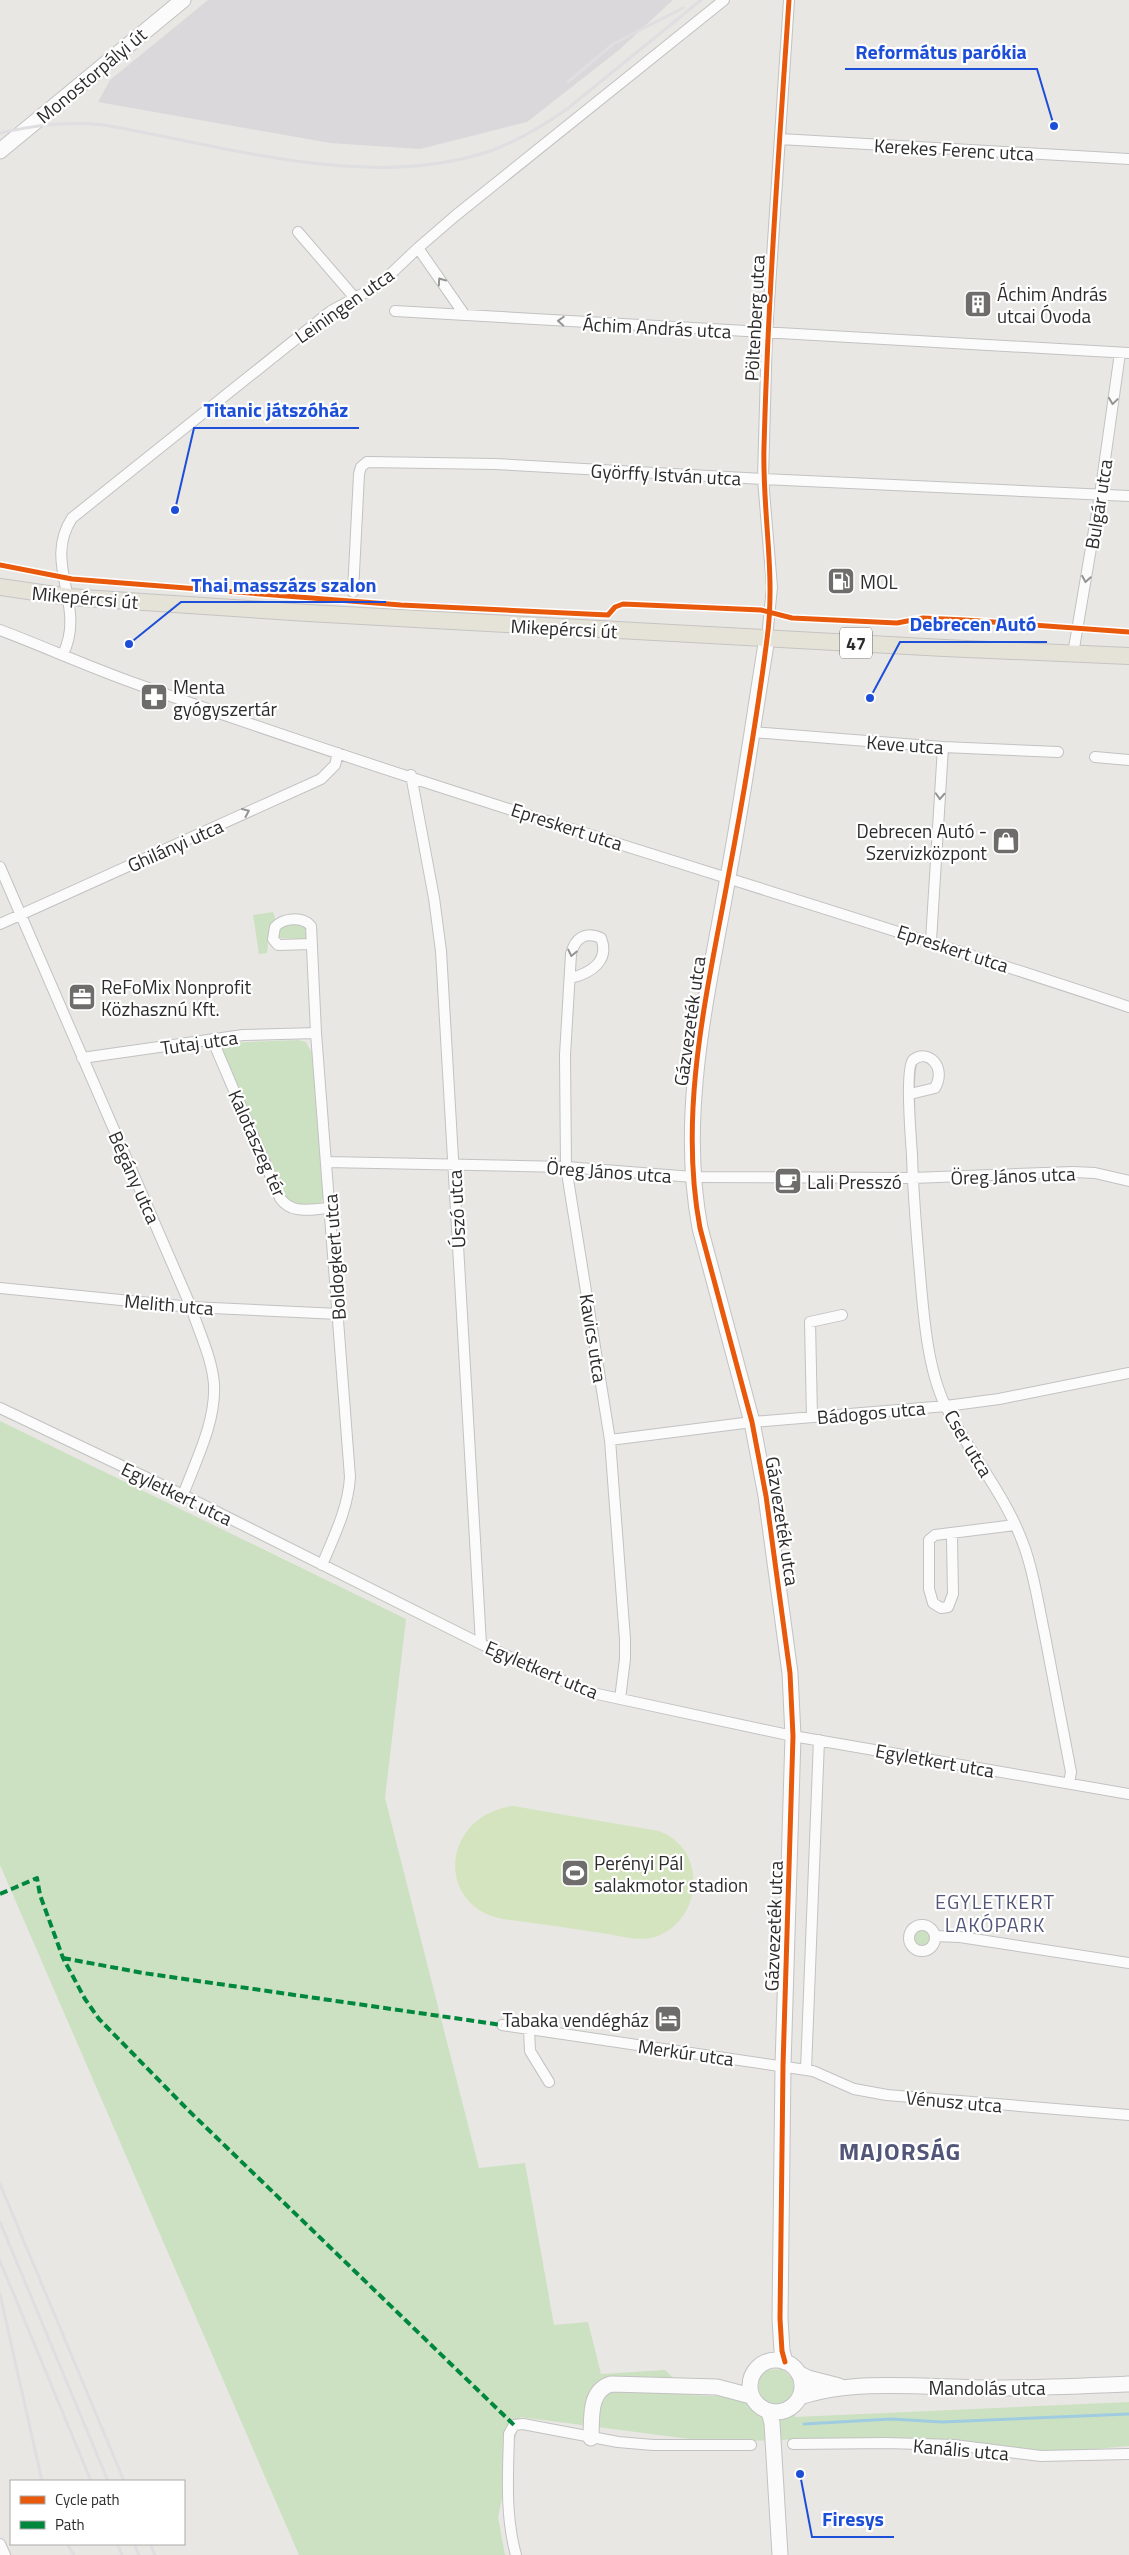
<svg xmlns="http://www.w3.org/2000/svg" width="1129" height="2555" font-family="'Titillium Web',sans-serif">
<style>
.industrial{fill:#dad8da}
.green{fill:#cbe1c1}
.pitch{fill:#d4e4bf}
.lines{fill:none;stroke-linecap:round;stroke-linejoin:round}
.stream{stroke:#a0cce2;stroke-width:3}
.street-casing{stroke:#c2c2c2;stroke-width:12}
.secondary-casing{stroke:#c2c2c2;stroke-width:17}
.primary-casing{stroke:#c5c4c3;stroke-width:18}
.street{stroke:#fcfbfb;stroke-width:10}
.secondary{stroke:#fcfbfb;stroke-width:15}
.primary{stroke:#e5e3d7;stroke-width:16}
.rail{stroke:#dfdee0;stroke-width:3}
.quiet{stroke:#00873e;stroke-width:4;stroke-dasharray:8 4;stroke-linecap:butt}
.cycleway-casing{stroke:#fff;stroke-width:8}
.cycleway{stroke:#e8590c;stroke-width:5}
.oneway{stroke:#949494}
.labels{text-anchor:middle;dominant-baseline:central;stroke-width:4.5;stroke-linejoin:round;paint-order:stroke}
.shield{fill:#fff;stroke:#6b6b6b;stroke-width:1}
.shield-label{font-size:18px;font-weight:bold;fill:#2c2c2c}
.street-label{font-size:19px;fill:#2c2c2c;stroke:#fff}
.poi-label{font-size:19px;fill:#2c2c2c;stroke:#fff;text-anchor:start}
.neighbourhood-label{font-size:20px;letter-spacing:1px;fill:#525678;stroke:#fff}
.district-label{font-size:24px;font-weight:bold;letter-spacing:1px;fill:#525678;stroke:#fff}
.leader{fill:none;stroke:#1d4ed8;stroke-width:2}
.callout-dot{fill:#1d4ed8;stroke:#fff;stroke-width:2}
.callout-label{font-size:20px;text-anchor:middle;font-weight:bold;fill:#1d4ed8;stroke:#fff;stroke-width:4.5;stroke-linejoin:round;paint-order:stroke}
</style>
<rect width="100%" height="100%" fill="#e9e7e4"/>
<!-- industrial -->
<path class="industrial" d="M208,0h465l-54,50 -92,72 -107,27 -90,-6 -232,-41 12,-22z"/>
<!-- green -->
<path class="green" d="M273,912l3,9 -7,9 -2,23 -8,1 -6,-39z
M296,924l10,4 2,7 -2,4 -27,-1 -1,-6 3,-5z
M298,1040l8,2 7,13 12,140 -5,9 -27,2 -10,-10 -63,-150 6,-3z
M0,1421l406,198 -21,179 94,370 46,-5 29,162 34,-3 13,52 64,-4 26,25 71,3c-5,-11 -5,-20 5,-28l15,-1 11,10 1,10 -5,10 4,1 2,17 334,-15v44l-91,8 -62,-10 -136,-6 -127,4 -193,-25 -22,100 7,38h-206l-299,-690z
M913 1938a9 9 0 1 1 18 0a9 9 0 1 1-18 0Z"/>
<!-- pitch -->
<path class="pitch" d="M513,1806l146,25c19,7 32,23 34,43 4,28 -13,57 -42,64 -16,3 -34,-3 -50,-5 -33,-5 -66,-10 -99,-14 -68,-14 -60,-104 11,-113z"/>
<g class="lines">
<!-- stream -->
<path class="stream" d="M804,2424l87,-5 51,3 187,-8"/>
<!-- street casing -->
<g class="street-casing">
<path id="street" d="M780,139l349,20
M298,232l57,66
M418,248l46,66
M395,311l734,42
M353,592l6,-118 2,-7 6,-5 128,2 268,15 366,17
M0,630c45,17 89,37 134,53 328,118 664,213 995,324
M767,638l5,-51 -9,-108 4,-146 22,-333
M63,654c24,-49 -21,-90 9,-136l259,-207 48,-26 39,-37 37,-32 269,-216
M1073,654l27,-159 20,-142
M752,732l191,15 115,5
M1095,757l34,3
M411,775l23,123 7,53 40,693
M0,867l191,440c8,25 21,51 23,77 2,38 -18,76 -31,111
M0,924l321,-145 14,-14 3,-12
M931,941l12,-194
M311,944l-33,1 -5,-6 2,-12c8,-9 27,-11 36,-1l5,107 34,444c-2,32 -16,59 -28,88
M571,978c20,-5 39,-17 30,-40 -16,-7 -26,0 -30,16l-6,101 1,112 44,273 15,199v20l-5,40
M212,1039l68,159c12,17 30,11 50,10
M82,1058l161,-23 73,-2
M910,1094l25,-6c12,-21 -7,-40 -22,-28 -8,7 -2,81 -1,95 1,36 4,72 7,107 4,45 7,105 27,145 24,47 60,88 78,139 10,27 14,57 20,85 9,47 18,94 27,141l-2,11
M327,1162l239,5 127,10 219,1 161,-6 22,1 34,8
M0,1288l191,19 148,7
M0,1408l183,87 298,149 107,48 205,44 336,58
M812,1417l-2,-95 32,-7
M610,1440l142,-18 194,-16 53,-7 130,-26
M952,1539l1,55 -5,13 -7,1 -8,-5 -4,-14v-49l6,-5 80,-10
M909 1938a13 13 0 1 1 26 0a13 13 0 1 1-26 0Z
M935,1936l25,1 169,26
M502,2025l311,46 41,18 33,6 242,20
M529,2029l1,22 19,31
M806,2070l13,-330
M793,2444l93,-1 68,2 87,11 88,-2
M0,2544l5,11
M516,2555c-11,-40 -8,-80 -7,-121l5,-9 9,-1 95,18 35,3h98"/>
</g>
<!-- secondary casing -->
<g class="secondary-casing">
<path id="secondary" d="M0,151l183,-151
M767,638c-13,79 -24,159 -39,239 -20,115 -50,234 -28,351l52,194 14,74 24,177 3,63 -10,330 -3,253 2,32 3,11
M750 2386a26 26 0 1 1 52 0a26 26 0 1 1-52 0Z
M798,2373l10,5 31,8
M800,2397c55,-19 133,-9 192,-9 46,0 91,-2 137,-4
M769,2412l3,11 8,132
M591,2438c1,-19 -3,-47 20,-54l106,3 34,9"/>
</g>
<!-- primary casing -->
<g class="primary-casing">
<path id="primary" d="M0,587l69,10 239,16 636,35 185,8"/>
</g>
<!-- street -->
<use href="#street" class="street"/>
<!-- secondary -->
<use href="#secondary" class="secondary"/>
<!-- primary -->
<use href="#primary" class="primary"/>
<!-- rail -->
<path class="rail" d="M568,82l45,-38 70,-36
M0,133c35,-8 68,-12 104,-8 122,21 265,67 386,26 28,-10 53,-25 77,-42l134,-109
M0,2184l124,297
M0,2222l108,259
M0,2261l91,220
M0,2294l42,187
M67,2544l7,11
M117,2544l5,11
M134,2544l5,11
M150,2544l5,11"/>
<!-- quiet -->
<path class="quiet" d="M0,1894l37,-16 3,17 23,63 22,41 14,20 89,91 326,315
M63,1958l80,15 359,52"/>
<!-- cycleway casing -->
<g class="cycleway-casing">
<path id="cycleway" d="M0,565l72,14 25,2 304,24 207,10 7,-8 8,-3 138,6 31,8 105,5 26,-5 42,2 164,12
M785,2362l-3,-11 -2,-32 3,-253 10,-330 -3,-63 -24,-177 -14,-74 -52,-194c-22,-117 7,-235 28,-350 15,-79 29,-160 39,-239 9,-65 -5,-128 -3,-192 4,-150 15,-298 25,-447"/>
</g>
<!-- cycleway -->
<use href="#cycleway" class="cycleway"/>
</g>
<!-- one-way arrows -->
<defs><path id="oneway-chevron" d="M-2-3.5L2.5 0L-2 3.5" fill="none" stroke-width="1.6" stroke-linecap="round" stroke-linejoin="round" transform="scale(1.25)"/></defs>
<g class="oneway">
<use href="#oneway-chevron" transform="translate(441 281) rotate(-125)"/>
<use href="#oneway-chevron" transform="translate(561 321) rotate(-177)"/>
<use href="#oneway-chevron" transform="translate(1113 401) rotate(98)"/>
<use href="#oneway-chevron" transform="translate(1086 579) rotate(100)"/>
<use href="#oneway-chevron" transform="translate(940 796) rotate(93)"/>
<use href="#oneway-chevron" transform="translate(246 812) rotate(-24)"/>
<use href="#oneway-chevron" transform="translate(572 953) rotate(102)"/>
</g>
<!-- icons -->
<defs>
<g id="building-square" transform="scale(1.4375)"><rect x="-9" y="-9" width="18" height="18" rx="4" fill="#6e6d6c" stroke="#fff"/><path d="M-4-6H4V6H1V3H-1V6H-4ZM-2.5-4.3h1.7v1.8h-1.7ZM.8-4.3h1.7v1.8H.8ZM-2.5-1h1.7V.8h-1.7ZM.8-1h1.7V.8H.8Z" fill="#fff"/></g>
<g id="fuel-square" transform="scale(1.4375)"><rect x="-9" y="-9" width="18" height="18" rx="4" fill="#6e6d6c" stroke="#fff"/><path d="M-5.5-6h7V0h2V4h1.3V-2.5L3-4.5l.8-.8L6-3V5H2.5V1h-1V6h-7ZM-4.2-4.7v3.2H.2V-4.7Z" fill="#fff"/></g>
<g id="pharmacy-square" transform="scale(1.4375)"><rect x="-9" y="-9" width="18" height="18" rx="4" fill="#6e6d6c" stroke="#fff"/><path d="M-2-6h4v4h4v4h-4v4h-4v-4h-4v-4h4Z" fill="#fff"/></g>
<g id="shop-square" transform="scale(1.4375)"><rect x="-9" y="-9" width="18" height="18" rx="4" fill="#6e6d6c" stroke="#fff"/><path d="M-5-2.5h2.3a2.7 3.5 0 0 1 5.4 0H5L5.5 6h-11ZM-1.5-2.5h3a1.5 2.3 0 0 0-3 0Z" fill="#fff"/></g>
<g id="office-square" transform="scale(1.4375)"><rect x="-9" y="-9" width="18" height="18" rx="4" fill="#6e6d6c" stroke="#fff"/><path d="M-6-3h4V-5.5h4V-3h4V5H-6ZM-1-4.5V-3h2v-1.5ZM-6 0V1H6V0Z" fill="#fff"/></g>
<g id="cafe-square" transform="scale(1.4375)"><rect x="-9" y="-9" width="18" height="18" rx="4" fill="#6e6d6c" stroke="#fff"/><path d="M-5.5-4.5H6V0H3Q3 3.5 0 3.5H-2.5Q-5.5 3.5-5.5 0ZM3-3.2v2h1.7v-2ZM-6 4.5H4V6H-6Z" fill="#fff"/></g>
<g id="stadium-square" transform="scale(1.4375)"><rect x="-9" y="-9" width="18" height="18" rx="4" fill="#6e6d6c" stroke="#fff"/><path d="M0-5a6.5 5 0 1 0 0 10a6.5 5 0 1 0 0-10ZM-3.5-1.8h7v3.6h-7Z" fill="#fff"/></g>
<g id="hotel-square" transform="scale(1.4375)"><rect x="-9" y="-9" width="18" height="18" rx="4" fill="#6e6d6c" stroke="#fff"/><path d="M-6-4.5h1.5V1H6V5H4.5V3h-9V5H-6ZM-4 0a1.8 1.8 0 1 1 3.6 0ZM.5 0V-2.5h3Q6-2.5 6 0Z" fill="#fff"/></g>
</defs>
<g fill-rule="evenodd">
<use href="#building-square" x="978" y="304"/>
<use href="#fuel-square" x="841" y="581"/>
<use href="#pharmacy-square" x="154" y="697"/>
<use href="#shop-square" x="1006" y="841"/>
<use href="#office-square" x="82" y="997"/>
<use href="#cafe-square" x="788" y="1181"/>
<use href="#stadium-square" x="575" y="1873"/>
<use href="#hotel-square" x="668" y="2019"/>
</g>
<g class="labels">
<!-- shield labels -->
<rect class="shield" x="840" y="627.5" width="32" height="31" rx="4"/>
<g class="shield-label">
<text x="856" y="643">47</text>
</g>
<!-- street labels -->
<g class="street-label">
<text transform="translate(91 75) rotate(-40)">Monostorpályi út</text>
<text transform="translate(954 149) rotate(3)">Kerekes Ferenc utca</text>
<text transform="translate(344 305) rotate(-35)">Leiningen utca</text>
<text transform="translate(754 318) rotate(-87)">Pöltenberg utca</text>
<text transform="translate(657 327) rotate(3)">Áchim András utca</text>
<text transform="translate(666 474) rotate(3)">Györffy István utca</text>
<text transform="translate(1098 504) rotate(-81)">Bulgár utca</text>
<text transform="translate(85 597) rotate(5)">Mikepércsi út</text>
<text transform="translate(564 628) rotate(3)">Mikepércsi út</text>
<text transform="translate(905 744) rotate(4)">Keve utca</text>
<text transform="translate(567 826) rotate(18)">Epreskert utca</text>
<text transform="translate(175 845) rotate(-24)">Ghilányi utca</text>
<text transform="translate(953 948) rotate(18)">Epreskert utca</text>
<text transform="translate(689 1021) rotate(-82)">Gázvezeték utca</text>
<text transform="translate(199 1042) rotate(-8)">Tutaj utca</text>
<text transform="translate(258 1143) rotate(66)">Kalotaszeg tér</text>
<text transform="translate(609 1171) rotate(4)">Öreg János utca</text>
<text transform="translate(1013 1175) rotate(-2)">Öreg János utca</text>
<text transform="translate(135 1177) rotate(66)">Bégány utca</text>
<text transform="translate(456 1209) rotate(-93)">Úszó utca</text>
<text transform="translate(334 1257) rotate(-94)">Boldogkert utca</text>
<text transform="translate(169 1304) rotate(5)">Melith utca</text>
<text transform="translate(594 1338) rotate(81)">Kavics utca</text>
<text transform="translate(871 1412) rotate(-5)">Bádogos utca</text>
<text transform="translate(969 1443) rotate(59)">Cser utca</text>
<text transform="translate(177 1493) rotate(26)">Egyletkert utca</text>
<text transform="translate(783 1521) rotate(81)">Gázvezeték utca</text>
<text transform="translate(542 1669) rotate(23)">Egyletkert utca</text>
<text transform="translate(935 1760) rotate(10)">Egyletkert utca</text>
<text transform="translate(773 1926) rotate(-88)">Gázvezeték utca</text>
<text transform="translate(686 2052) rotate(8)">Merkúr utca</text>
<text transform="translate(954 2101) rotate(5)">Vénusz utca</text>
<text x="987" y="2387">Mandolás utca</text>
<text transform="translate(961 2449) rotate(5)">Kanális utca</text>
</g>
<!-- poi labels -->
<g class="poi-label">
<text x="997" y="293">Áchim András<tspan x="997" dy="22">utcai Óvoda</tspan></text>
<text x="860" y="581">MOL</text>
<text x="173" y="686">Menta<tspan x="173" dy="22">gyógyszertár</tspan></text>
<text x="987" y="830" text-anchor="end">Debrecen Autó -<tspan x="987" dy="22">Szervizközpont</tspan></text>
<text x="101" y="986">ReFoMix Nonprofit<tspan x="101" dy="22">Közhasznú Kft.</tspan></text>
<text x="807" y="1181">Lali Presszó</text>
<text x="594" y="1862">Perényi Pál<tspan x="594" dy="22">salakmotor stadion</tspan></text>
<text x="649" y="2019" text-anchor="end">Tabaka vendégház</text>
</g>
<!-- neighbourhood labels -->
<g class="neighbourhood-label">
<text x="995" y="1901">EGYLETKERT<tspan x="995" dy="23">LAKÓPARK</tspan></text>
</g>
<!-- district labels -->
<g class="district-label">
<text x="900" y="2151">MAJORSÁG</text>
</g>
</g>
<!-- callouts -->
<path class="leader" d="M1054 126L1037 69H845M175 510L194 428H359M129 644L181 602H386M870 698L900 642H1047M800 2474L812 2537H894"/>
<g class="callout-dot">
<circle cx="1054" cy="126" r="5"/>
<circle cx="175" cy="510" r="5"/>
<circle cx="129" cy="644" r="5"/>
<circle cx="870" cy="698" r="5"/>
<circle cx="800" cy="2474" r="5"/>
</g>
<g class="callout-label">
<text x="941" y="59">Református parókia</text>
<text x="276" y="417">Titanic játszóház</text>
<text x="284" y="592">Thai masszázs szalon</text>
<text x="973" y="631">Debrecen Autó</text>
<text x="853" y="2526">Firesys</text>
</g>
<!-- legend -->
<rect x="10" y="2480" width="175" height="65" fill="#ffffff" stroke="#ababab"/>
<rect x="20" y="2496" width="25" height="8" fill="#e8590c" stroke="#ababab"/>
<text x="55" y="2505" font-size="15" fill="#2c2c2c">Cycle path</text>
<rect x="20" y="2521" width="25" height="8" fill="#00873e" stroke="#ababab"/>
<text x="55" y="2530" font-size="15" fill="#2c2c2c">Path</text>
</svg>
